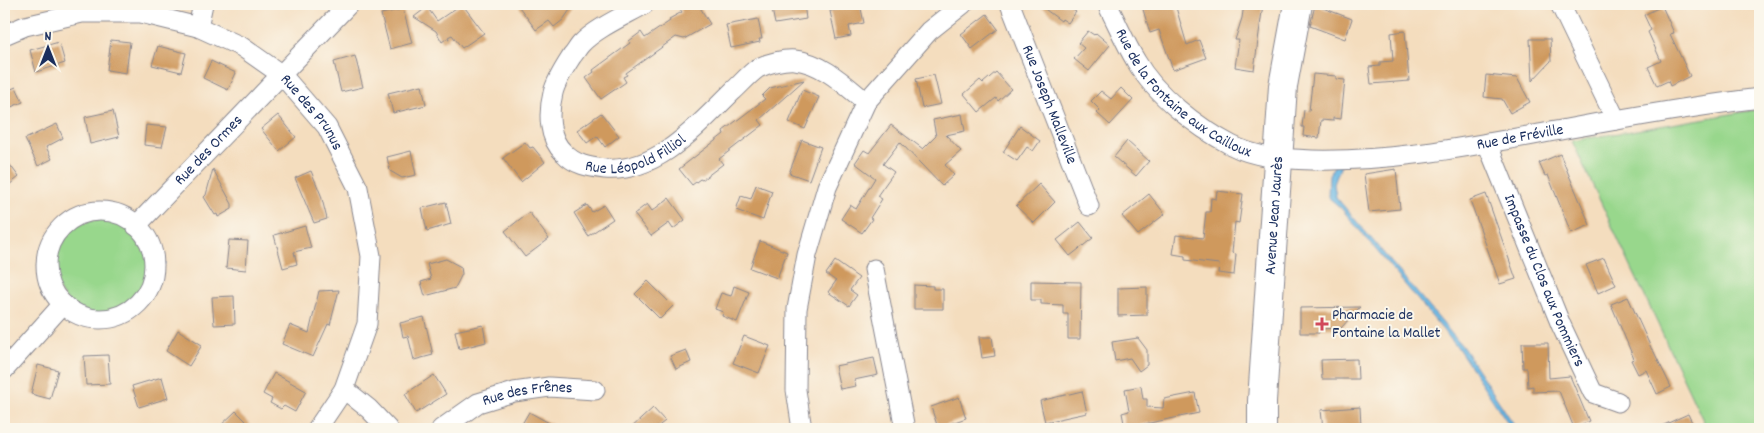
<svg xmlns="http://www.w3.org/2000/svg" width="1764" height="433" font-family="Dekko,sans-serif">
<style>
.green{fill:#98d78c;stroke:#5a8375}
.water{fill:#69b7e3;stroke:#4273a0}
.building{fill:#cf995d}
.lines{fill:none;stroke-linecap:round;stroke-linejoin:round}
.street-casing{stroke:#88868e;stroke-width:21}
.secondary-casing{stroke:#88868e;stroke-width:30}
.street{stroke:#fff;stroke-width:19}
.secondary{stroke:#fff;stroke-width:28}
.poi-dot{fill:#d1495b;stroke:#fbf7ec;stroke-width:2}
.labels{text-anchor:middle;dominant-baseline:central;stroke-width:4;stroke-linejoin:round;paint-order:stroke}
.street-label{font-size:16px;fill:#1b2f5e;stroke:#fbf7ec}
.poi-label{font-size:16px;fill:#1b2f5e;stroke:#fbf7ec;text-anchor:start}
</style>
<rect width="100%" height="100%" fill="#fbf7ec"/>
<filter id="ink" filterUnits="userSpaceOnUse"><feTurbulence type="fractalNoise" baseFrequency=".02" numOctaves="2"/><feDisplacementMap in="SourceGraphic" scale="10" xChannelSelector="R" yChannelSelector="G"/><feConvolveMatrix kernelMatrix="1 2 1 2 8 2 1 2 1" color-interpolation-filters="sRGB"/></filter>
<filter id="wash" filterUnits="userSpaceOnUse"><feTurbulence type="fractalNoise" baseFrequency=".0096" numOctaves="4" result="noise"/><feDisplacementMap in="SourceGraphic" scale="20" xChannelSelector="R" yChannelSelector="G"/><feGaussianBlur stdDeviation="1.12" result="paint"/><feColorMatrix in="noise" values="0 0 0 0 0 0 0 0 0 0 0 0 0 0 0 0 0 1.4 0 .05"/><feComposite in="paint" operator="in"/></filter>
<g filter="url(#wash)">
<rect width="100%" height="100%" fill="#f4ddbe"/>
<!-- green -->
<path class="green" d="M158,4h34l-5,5z
M1760,109v320h-53l-135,-288z
M53 267a48 48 0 1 1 96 0a48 48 0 1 1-96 0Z"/>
<!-- water -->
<path class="water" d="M1335,164l6,1 -7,19 2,13 126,149 55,83h-5l-54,-81 -117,-140 -13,-11 1,-22z"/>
<g id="blocks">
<!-- building -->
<path class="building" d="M462,4l22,29 -22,15 -10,-13 -4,2 1,3 -3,-1 -4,3 -6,-11 -22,-14 13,-10 10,14z
M517,4h57l-11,16 -9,7 -5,-6 -13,9z
M689,4h9l12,20 -26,15 -8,-2 -50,36 1,2 -4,2 3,5 -25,17 -15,-21 8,-6 -1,-2 37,-27 -1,-2 12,-9 4,6 25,-17 -1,-2 13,-7 -2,-3z
M771,4h33l2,15 -31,5z
M844,4h16l4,19 -15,3 2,10 -15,3 -6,-28 15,-3z
M1038,4h35l-3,4 6,4 -8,11 -6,-4 -1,2z
M1149,4h26l12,41 12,-5 7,18 -33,12 -14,-40 -9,3 -8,-27z
M1244,4h19l-9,66 -19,-3 4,-27h-4l7,-22z
M1315,5l37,14 -7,20 -35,-13z
M1662,6l12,27 -4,1 20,42 -20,10 -2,-5 -11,5 -9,-19 13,-6 -13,-29 3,-2 -7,-15z
M403,9l9,34 -22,6 -9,-35z
M987,14l11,15 -26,20 -11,-15z
M758,19l4,20h-3l1,3 -29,6 -5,-23z
M1088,31l6,4 2,-2 14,12 -21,26 -15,-12 10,-11 -6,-5z
M1405,31l4,50 -38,3 -2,-17 11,-1v-4l13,-1 -2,-28z
M1530,39h20l1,22 -19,20z
M111,40l19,2 -4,31 -19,-3z
M59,42l6,21 -29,9 -6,-22z
M158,46l28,7 -5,19 -29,-7z
M355,56l8,31 -22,5 -7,-30z
M211,61l25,12 -8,17 -25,-12z
M996,72l15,17 -13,12 -2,-3 -17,14 -15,-18 16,-14 3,3z
M1313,74l23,2v3l9,1 -4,39 -8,-1v3l-12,-1 -2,18 -16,-2 1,-9h-2l2,-17 5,1z
M934,75l7,29 -19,4 -6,-29z
M1486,75l31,3 13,24 -20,11 -8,-14 -18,-2z
M804,80l-45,40 4,5 -44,34 4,5 -21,16 -2,-1 -8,6 -13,-16 45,-35 -1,-3 42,-32 -3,-3 8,-8z
M422,85l4,20 -33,8 -5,-20z
M16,87l7,15 -19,8v-18z
M1121,88l12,12 -23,25 -13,-12 3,-3 -9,-9 10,-10 10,8z
M802,90l17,7 -14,32 -16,-7z
M113,111l6,26 -29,7 -5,-27z
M601,113l18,23 -14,11 -8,-11 -10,7 -10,-13z
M962,114l3,17 -19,4 15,16 -16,14 9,10 -12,11 -42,-44 -17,22 11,8 -17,24 5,3 -12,19 2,1 -10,14 -21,-14 9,-14 6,4 19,-31 -20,-15 9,-13 5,3 22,-28 32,24 13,-13 -3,-16z
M278,115l18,22 -17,14 -18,-22z
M57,124l6,14 -17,9 6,12 -14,7 -13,-27z
M146,125l21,2 -5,20 -18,-2z
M1020,126l20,15 -7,10 -6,-4 -10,14 -14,-9z
M802,140l19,7 -12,33 -20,-7z
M1127,141l22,20 -13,15 -22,-19z
M525,142l5,6 3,-1 12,15 -24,20 -18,-24z
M411,151l5,24 -14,3 -12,-7 -3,-14z
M1560,154l30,71 -19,8 -23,-58 -3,1 -6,-13z
M4,157l15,20 -15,12z
M213,169l19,35v5l-14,8 -1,-3 -2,1 -11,-18 2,-2z
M1396,169l4,40 -31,3 -5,-38z
M311,171l10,24 6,24 -13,4 -19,-45z
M1039,184l16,18 -21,21 -18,-17z
M756,185l16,6 -9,29 -27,-10 5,-14 10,3z
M1217,191l26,3 -4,29 -4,-1 -3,31 4,1 -2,21 -16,-2 1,-9 -34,-4v-4l-12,-2 3,-19 27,3 3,-26h4l1,-14 5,1z
M1149,194l16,20 -27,21 -16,-19z
M1486,194l30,85 -16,5 -30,-84z
M669,198l16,22 -12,9 -4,-6 -18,13 -17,-22 13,-10 5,7z
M446,202l5,22 -24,7 -5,-23z
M587,205l5,7 12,-7 9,14 -25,17 -14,-23z
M529,212l20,27 -24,18 -20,-26z
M1080,222l13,16 -23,18 -13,-16z
M305,226l6,22 -17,4 3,12 -14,4 -9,-33z
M229,240l19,1 -2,29 -20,-2z
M760,241l27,11 -10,26 -27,-10z
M1604,258l12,27 -18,8 -12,-28z
M446,259l15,8 1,7 -7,14 -30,8 -4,-14 10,-3 -4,-15z
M835,261l24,17 -9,12 7,5 -8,11 -21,-14 8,-11 -10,-7z
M648,281l25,25 -13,13 -25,-25z
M1031,281l50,1 -1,57h-12v-25h-5v-9l-22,-1v-4h-10z
M914,285l19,1v3h10v20h-29z
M734,286l15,6 -12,30 -15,-6 1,-4 -8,-3 6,-16 10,3z
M1147,287v28l-29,1v-28z
M339,290l-9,35 -2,-1 -15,33 -31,-13 8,-19 19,8 10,-42z
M234,296l1,28 -21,1 -2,-28z
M1628,297l24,53h1l18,37 -14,7 -11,-24 -8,4 -7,-14 3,-1 -23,-55z
M1360,307l-19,21 -22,1v4h-19v-25z
M424,317l9,38 -19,5 -6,-24 -5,1 -3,-14z
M483,325l3,17 -27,7 -4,-18z
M178,330l24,15 -13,21 -23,-15z
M744,336l26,10 -11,27 -26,-10z
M979,337h13l3,19 -13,2z
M1138,338l9,12v15l-8,6 -9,-13 -15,3 -3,-19z
M1522,343h26l1,35 21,-2 19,45 -15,7 -15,-37 -26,1v-6l-5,1 -1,-19h-4z
M686,350l5,12 -15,7 -6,-13z
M108,355l2,29 -24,1 -2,-29z
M874,358l4,17 -24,5 2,6 -16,3 -5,-23z
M1357,359l1,20h-36l-1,-19z
M38,365l20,5 -8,29 -19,-5z
M274,373l32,18 -11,21 -11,-6 -3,3 -11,-6 2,-4 -9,-5z
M434,375l12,19 -30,19 -11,-19z
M162,377l6,21 -29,9 -7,-21z
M1141,386l2,13h4v8l16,1 1,-9 31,-6 4,20 -74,15 -3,-15 7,-2 -4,-22z
M1082,391l5,22 -42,9 -5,-21z
M959,397l7,21 -28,10 -7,-21z
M1360,407l1,20 -38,2 -2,-19z
M653,408l12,13 -10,8h-25z
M236,411l18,18h-37z
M529,412l31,17h-41z
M1688,414l7,15h-40z"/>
</g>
</g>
<g filter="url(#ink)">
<use href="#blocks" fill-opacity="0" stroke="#88868e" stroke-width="1"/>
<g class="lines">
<!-- street casing -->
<g class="street-casing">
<g id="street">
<path id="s1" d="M645,4c-19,11 -49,24 -64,40 -3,3 -6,9 -9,12 -7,11 -16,24 -19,37 -5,20 -5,45 11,60 11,12 25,14 41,16 53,4 93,-44 128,-78 8,-7 16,-17 25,-23 10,-5 26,-9 37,-8 28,3 50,25 71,42"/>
<path id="s2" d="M1010,4l79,202"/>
<path id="s3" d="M1107,4c10,19 18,39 29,57 19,34 61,66 95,84 25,13 53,14 81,15 87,2 170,-16 254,-31 65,-12 129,-23 194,-31"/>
<path d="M1560,4l56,116"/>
<path d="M198,27l5,-23"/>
<path id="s4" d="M4,35l21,-9 57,-13h59l57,14 44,20 40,28 45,52 31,61 13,68 -4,68 -23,65 -27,40"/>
<path id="s5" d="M1487,143l74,182 32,68 25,9"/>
<circle cx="100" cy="265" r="54"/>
<path id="s6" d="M136,226l213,-222"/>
<path d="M874,269l31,160"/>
<path d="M4,370l59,-66"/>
<path d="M344,389l25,20 19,20"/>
<path id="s7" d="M441,429l37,-26 36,-11 35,-5 46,3"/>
<path d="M802,429l-6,-39 1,-81 10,-54 20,-68 39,-85 63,-71 34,-27"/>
</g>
</g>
<!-- secondary casing -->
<g class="secondary-casing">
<g id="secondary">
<path id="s8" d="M1262,429v-28l21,-315 15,-82"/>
</g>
</g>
<!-- street -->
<use href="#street" class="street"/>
<!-- secondary -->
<use href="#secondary" class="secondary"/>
</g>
</g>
<!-- markers -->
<path class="poi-dot" d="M1319.5 316.5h5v5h5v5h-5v5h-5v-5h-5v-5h5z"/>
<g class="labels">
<!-- street labels -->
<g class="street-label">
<text stroke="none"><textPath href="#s3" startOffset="121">Rue de la Fontaine aux Cailloux</textPath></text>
<text stroke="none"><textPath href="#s2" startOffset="108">Rue Joseph Malleville</textPath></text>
<text stroke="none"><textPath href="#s4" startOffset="344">Rue des Prunus</textPath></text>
<text stroke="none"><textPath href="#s3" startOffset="485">Rue de Fréville</textPath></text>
<text stroke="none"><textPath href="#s1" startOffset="275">Rue Léopold Filliol</textPath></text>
<text stroke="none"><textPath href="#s6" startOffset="105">Rue des Ormes</textPath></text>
<text stroke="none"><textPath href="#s8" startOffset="214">Avenue Jean Jaurès</textPath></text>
<text stroke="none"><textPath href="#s5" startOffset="149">Impasse du Clos aux Pommiers</textPath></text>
<text stroke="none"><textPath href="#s7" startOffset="96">Rue des Frênes</textPath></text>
</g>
<!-- poi labels -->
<g class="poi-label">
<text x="1332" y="315">Pharmacie de<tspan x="1332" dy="18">Fontaine la Mallet</tspan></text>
</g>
</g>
<!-- margin -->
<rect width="1764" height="433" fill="none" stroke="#fbf7ec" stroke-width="20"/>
<!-- north arrow -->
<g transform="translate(48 48)" stroke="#fbf7ec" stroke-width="4" paint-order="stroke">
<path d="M0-4L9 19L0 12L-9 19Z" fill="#1b2f5e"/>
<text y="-8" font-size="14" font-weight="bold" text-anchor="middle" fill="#1b2f5e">N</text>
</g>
</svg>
